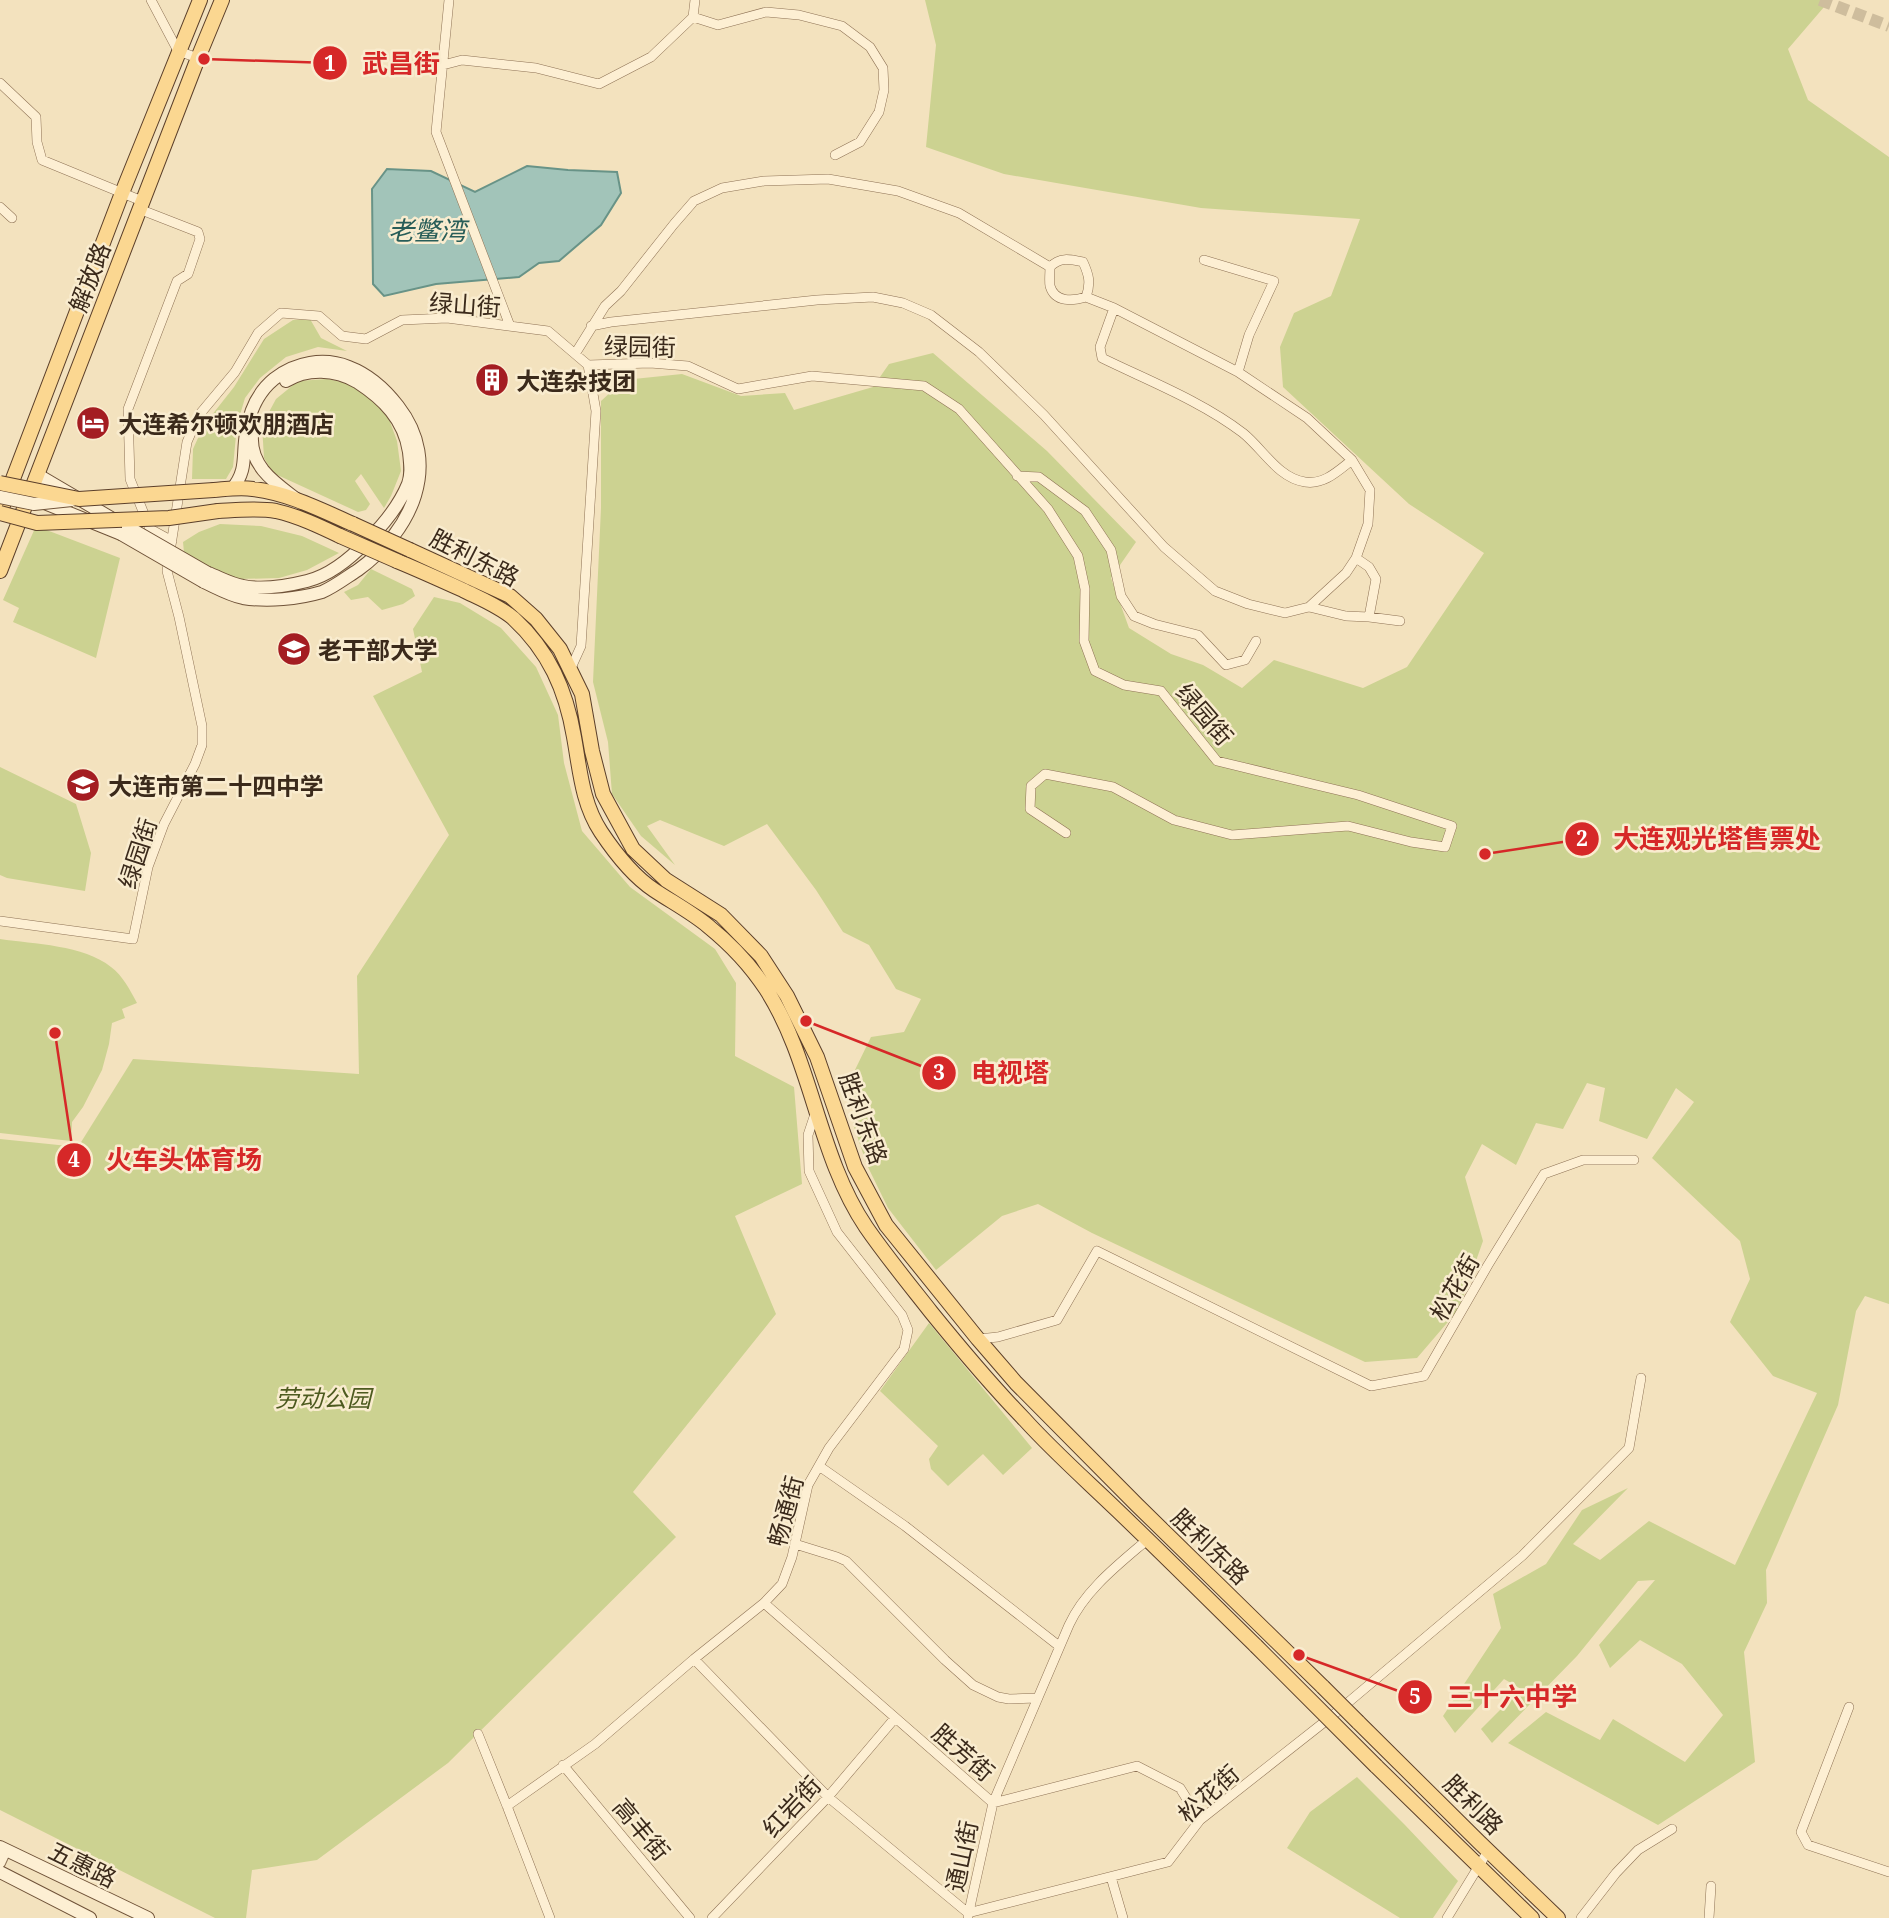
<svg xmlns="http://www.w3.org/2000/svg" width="1889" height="1918" font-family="'Noto Serif','Noto Sans SC',serif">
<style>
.green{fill:#ccd291}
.water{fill:#a2c4b9;stroke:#689387;stroke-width:2}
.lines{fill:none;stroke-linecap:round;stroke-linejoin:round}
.secondary-tunnel{stroke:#cebd9d;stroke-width:12;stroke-dasharray:12 6;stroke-linecap:butt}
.minor-casing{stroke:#8e7255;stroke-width:10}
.tertiary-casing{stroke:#8e7255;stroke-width:12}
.secondary-casing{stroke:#6f5238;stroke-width:14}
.primary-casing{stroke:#5b3f2a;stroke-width:16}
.minor{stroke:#fdefd3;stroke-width:9}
.tertiary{stroke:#fdefd3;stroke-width:10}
.secondary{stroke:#fdefd3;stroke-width:12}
.primary{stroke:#fbd791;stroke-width:14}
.secondary-bridge-casing{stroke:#6f5238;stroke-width:14;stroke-linecap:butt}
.primary-bridge-casing{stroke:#5b3f2a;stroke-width:16;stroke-linecap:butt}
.secondary-bridge{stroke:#fdefd3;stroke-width:12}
.primary-bridge{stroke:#fbd791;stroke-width:14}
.labels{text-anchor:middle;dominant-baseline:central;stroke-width:5;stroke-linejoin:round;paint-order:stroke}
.street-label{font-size:24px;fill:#3b2a1b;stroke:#f9eccf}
.poi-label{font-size:24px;font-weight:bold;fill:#3b2a1b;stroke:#f9eccf;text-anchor:start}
.park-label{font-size:24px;font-style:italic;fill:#4d5a1f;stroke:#f9eccf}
.water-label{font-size:26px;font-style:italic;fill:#285d58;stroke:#f9eccf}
.leader{fill:none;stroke:#d62828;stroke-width:2.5}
.callout-dot{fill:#d62828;stroke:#f9eccf;stroke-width:2.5}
.mark-label{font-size:21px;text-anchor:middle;font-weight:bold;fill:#fff}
.callout-label{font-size:26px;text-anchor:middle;font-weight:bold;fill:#d62828;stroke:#f9eccf;stroke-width:5;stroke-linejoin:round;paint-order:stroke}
</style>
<rect width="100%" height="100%" fill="#f3e2be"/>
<!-- green -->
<path class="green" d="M925,0h905l-42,49 20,51 81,57v1147l-24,-8 -9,15 -18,94 -72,165 1,33 -23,49 11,110 -97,63 -150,-82 38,-31 54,28 13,-21 72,43 38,-47 -41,-51 -42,-24 -30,28 -11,-23 56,-65 -17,1 -61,75 -85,87 -11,-14 40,-40 -17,-10 -49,54 -12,-17 58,-88 -8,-34 53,-30 36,-54 46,-22 -55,56 27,16 49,-39 86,44 82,-172 -44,-17 -43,-54 20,-43 -10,-38 -88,-83 42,-56 -18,-14 -29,51 -48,-18 6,-33 -18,-5 -24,46 -27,-6 -20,42 -34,-21 -17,33 18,64 -24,68 -42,49 -52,4 -273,-129 -54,-29 -36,12 -66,54 -48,-62 -21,-43 -14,-41v-50l18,-37 33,-5 17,-33 -25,-10 -27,-44 -26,-13 -27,-42 -49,-66 -43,22 -64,-26 -13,6 28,39 -34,-29 -29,-42 -4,-52 -15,-60 8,-174v-107l23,-21 58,-6 59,22 44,-3 9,17 79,-23 16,-23 44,-11 114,98 89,91 -25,36 18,50 42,26 32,11 39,23 32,-28 89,28 44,-21 77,-114 -75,-49 -126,-117 -3,-40 14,-34 37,-17 29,-77 -159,-11 -197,-34 -78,-27 10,-102z
M310,319l11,19 26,13 -29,-4 -32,10 -26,21 -15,20 -8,27 -4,42 -7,12h-34l1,-30 11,-24 30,-38 30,-48 29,-19z
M327,379l24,5 19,13 19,22 8,22 4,30 -10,25 -7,12 -23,-34 -6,7 15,23 -4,6 -8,2 -85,-39 -9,-15 -2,-33 14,-26 22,-18z
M220,524l41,2 41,10 37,17 -32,17 -28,8 -40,1 -33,-8 -22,-19 -1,-10 16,-10z
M36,526l84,32 -24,100 -83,-36 6,-14 -16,-8z
M371,569l41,20 3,7 -12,8 -21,6 -14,-13 -17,3 -7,-8 14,-7z
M434,597l26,6 41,25 35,39 22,48 6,48 18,68 48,56 85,62 21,34 -1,73 59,31 8,97 -67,32 41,98 -143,178 43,45 -228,226 -131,97 -65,10 -6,48h-31l-215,-108v-671l78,8 55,-88 226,15 -2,-98 92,-141 -76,-139 49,-24 -9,-43z
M0,767l76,37 15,49 -6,38 -78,-13 -7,-3z
M0,939c34,5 84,6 111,28 12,9 19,23 26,36l-15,6 3,9 -13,5 -3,21 -7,26 -19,37 -11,15 -1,19 -71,-8z
M929,1323l103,125 -29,27 -20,-21 -35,32 -17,-17 -2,-10 9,-13 -58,-55z
M1357,1777l48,48 53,56 -25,37h-33l-113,-70 23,-36z"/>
<!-- water -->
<path class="water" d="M527,166l41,4 49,2 4,21 -20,32 -42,36 -20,2 -20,14 -83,7 -52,12 -11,-12 -1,-95 15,-20 44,2 44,21z"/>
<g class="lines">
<!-- secondary-tunnel -->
<path class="secondary-tunnel" d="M1820,0l69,26"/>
<!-- minor casing -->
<g class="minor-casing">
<path id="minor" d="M151,0l27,51 20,7
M449,0l-13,132 74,194
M693,17l2,-17
M443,65l19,-5 74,8 63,16 52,-27 42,-40 25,8 48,-13 33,3 43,11 28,21 13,21 1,22 -5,22 -19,30 -25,13
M0,83l36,34 1,25 5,18 100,41
M0,207l12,11
M139,209l59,23 2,7 -12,35 -11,7 -49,128 2,70 20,50 22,12
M1204,260l70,21 -25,54 -11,37
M1114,308l-14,39 2,11c47,23 99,43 141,75 20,16 35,45 62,49 19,3 33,-11 47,-22
M591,326l20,-4 206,-22 56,-3 30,6 28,12 48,37 65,63 120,132 51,44 33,13 37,9 24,-6 37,-34 10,-15 12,-34 2,-34 -18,-30 -45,-42 -69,-46 -124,-64 -28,-11c-13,4 -31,6 -36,-11 -1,-5 0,-14 0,-19 10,-10 19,-8 33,-5 6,13 8,21 3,35
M575,354l30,-48 16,-15 53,-67 20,-23 28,-13 42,-7 64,-2 70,12 61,22 91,54
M588,365l62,-2 38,3 50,23 74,-13 112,10 35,23 89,100 30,47 7,33 -1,52 11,30 29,14 37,6 56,70 141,34 94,31 -7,21 -34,-5 -63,-16 -116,9 -58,-15 -61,-33 -68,-13 -14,12 -1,23 36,24
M1017,476l22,1 46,34 26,39 10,46 13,20 20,8 44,11 28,30 19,-5 11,-19
M1356,558l13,9 7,12 -7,38
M1309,607l37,9 23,1 31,4
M0,921l133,18 15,-72 16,-43 31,-60 7,-19v-19l-23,-109 -12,-46 20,-129 12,-27 36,-43 23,-39 23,-20 38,3 23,20 24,3 36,-19 45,-2 101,13 40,34 8,46 -15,235 -10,22
M978,1339l20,-2 59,-17 40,-69 274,135 53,-10 64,-111 56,-91 39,-14h51
M819,1466l86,60 154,120
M795,1544l42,13 9,4 99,99 28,25 25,12 11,2 27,-1
M764,1603l229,200 144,-37 43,22 20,32
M694,1659l134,138 140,116 200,-51 32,-42 132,-104 190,-160 107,-108 12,-70
M1849,1707l-48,125 7,13 81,27
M478,1734l29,72
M563,1765l127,153
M1111,1877l12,41
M968,1916l25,-113 76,-178c16,-35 50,-61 78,-85
M550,1918l-43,-112 88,-62 99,-85 70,-56 18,-19 10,-27 16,-72 8,-14 13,-23 75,-99 4,-19 -6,-15 -65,-83 -28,-61 -1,-36 8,-24
M712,1918l116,-121 67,-79
M1447,1918l41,-67
M1581,1918l35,-45 22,-23 34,-21
M1709,1918l2,-32"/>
</g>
<!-- tertiary casing -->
<g class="tertiary-casing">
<path id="tertiary" d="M0,1863l6,-13"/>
</g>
<!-- secondary casing -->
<g class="secondary-casing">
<path id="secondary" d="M252,436c-2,30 22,46 43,62
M38,475l80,47
M42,502l79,32
M208,573c11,4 23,11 35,13 20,4 44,0 64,-5 24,-6 44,-23 61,-41 17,-17 31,-34 40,-56 4,-11 2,-21 1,-32 -5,-33 -26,-53 -52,-70 -22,-13 -50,-14 -71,-1
M204,582c13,6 25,13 39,16 25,4 55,1 79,-6 12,-5 25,-15 36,-22 54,-39 85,-106 40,-164 -13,-17 -28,-31 -49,-39 -25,-10 -54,-5 -75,12 -17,14 -25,33 -28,55 -4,21 2,36 -14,55
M0,1847l148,71
M0,1872l90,46"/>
</g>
<!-- primary casing -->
<g class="primary-casing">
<path id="primary" d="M214,490c13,-1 26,-3 39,-1 35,4 68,21 100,35
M218,511c19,-1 39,-3 58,0 22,5 43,15 64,25
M0,513l122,-320 78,-193
M410,550l100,46 26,23 24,30 22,45 10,57 11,43 30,55 33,31 55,35 40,41 26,40 30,61 38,110 31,58 92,114 38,44 121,122 186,182
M397,561c22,9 44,19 66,29 16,8 36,16 50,28 36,33 53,72 61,119 6,33 8,66 27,95 14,21 32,44 53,58 18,12 37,22 54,36 21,17 43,40 58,63 47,73 51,165 100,238 20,29 43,57 65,85 30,37 61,74 94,108 29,32 62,61 92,90 47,45 93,91 139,136
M0,571l198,-513 24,-58
M1358,1722l121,120 79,76
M1376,1766l156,152"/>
</g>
<!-- minor -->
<use href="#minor" class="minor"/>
<!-- tertiary -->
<use href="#tertiary" class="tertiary"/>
<!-- secondary -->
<use href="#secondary" class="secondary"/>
<!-- primary -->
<use href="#primary" class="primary"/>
<!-- secondary-bridge casing -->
<g class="secondary-bridge-casing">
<path id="secondary-bridge" d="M0,497l34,7 38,-4
M128,527l80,46
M121,534l83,48"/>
</g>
<!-- primary-bridge casing -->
<g class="primary-bridge-casing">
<path id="primary-bridge" d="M0,483l79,16 135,-9
M0,513l37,10 132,-5 49,-7
M353,524l57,26
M340,536l57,25
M1256,1646l120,120
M1323,1687l35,35"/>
</g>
<!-- secondary-bridge -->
<use href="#secondary-bridge" class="secondary-bridge"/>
<!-- primary-bridge -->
<use href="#primary-bridge" class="primary-bridge"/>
</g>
<!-- icons -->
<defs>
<g id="building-disc" transform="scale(1.75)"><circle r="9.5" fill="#a41d22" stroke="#f9eccf"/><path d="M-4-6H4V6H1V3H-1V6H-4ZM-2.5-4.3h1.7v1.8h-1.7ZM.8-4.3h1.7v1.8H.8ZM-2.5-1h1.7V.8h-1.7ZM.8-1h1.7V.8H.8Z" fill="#fff"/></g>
<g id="hotel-disc" transform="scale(1.75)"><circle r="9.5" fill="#a41d22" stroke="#f9eccf"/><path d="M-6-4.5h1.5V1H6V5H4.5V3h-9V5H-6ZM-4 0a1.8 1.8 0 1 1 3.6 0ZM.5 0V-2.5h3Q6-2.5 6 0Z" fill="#fff"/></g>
<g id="university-disc" transform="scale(1.75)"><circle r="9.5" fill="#a41d22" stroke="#f9eccf"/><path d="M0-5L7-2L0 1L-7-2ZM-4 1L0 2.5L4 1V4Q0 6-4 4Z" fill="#fff"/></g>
<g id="school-disc" transform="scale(1.75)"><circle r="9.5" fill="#a41d22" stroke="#f9eccf"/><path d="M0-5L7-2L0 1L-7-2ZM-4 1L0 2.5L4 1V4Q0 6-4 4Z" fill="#fff"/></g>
</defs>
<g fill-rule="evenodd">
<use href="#building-disc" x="492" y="380"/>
<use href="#hotel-disc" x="93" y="423"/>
<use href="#university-disc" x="294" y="649"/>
<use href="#school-disc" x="83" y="785"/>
</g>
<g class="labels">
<!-- street labels -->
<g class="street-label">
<text transform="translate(89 277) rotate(-69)">解放路</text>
<text transform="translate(465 304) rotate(4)">绿山街</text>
<text transform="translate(640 346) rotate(1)">绿园街</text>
<text transform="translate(475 557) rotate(27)">胜利东路</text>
<text transform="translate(1205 714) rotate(49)">绿园街</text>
<text transform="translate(137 853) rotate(-72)">绿园街</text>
<text transform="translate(864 1118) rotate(70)">胜利东路</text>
<text transform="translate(1454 1287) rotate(-60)">松花街</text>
<text transform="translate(785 1511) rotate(-75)">畅通街</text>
<text transform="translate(1211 1546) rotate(44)">胜利东路</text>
<text transform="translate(964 1752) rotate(41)">胜芳街</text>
<text transform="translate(1208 1793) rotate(-42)">松花街</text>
<text transform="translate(1474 1804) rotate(45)">胜利路</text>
<text transform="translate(791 1806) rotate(-47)">红岩街</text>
<text transform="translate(642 1829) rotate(50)">高丰街</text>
<text transform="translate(961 1856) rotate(-78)">通山街</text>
<text transform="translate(83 1864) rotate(26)">五惠路</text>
</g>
<!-- poi labels -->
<g class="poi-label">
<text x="516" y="380">大连杂技团</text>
<text x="118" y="423">大连希尔顿欢朋酒店</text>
<text x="318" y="649">老干部大学</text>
<text x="108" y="785">大连市第二十四中学</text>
</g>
<!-- park labels -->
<g class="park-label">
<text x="323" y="1397">劳动公园</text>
</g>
<!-- water labels -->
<g class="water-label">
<text x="427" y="230">老鳖湾</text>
</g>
</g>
<!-- callouts -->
<path class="leader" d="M204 59L330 63M1485 854L1582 839M806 1021L939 1073M55 1033L74 1160M1299 1655L1415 1697"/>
<g class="callout-dot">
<circle cx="204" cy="59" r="7"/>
<circle cx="1485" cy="854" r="7"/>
<circle cx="806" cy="1021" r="7"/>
<circle cx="55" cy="1033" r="7"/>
<circle cx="1299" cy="1655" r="7"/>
<circle cx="330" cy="63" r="18"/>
<circle cx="1582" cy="839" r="18"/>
<circle cx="939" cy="1073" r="18"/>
<circle cx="74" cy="1160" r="18"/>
<circle cx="1415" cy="1697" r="18"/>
</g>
<g class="mark-label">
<text x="330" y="71">1</text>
<text x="1582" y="846">2</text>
<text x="939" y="1080">3</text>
<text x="74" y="1167">4</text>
<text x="1415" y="1704">5</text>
</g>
<g class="callout-label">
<text x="401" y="73">武昌街</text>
<text x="1717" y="848">大连观光塔售票处</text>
<text x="1010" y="1082">电视塔</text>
<text x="184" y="1169">火车头体育场</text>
<text x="1512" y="1706">三十六中学</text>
</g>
</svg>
